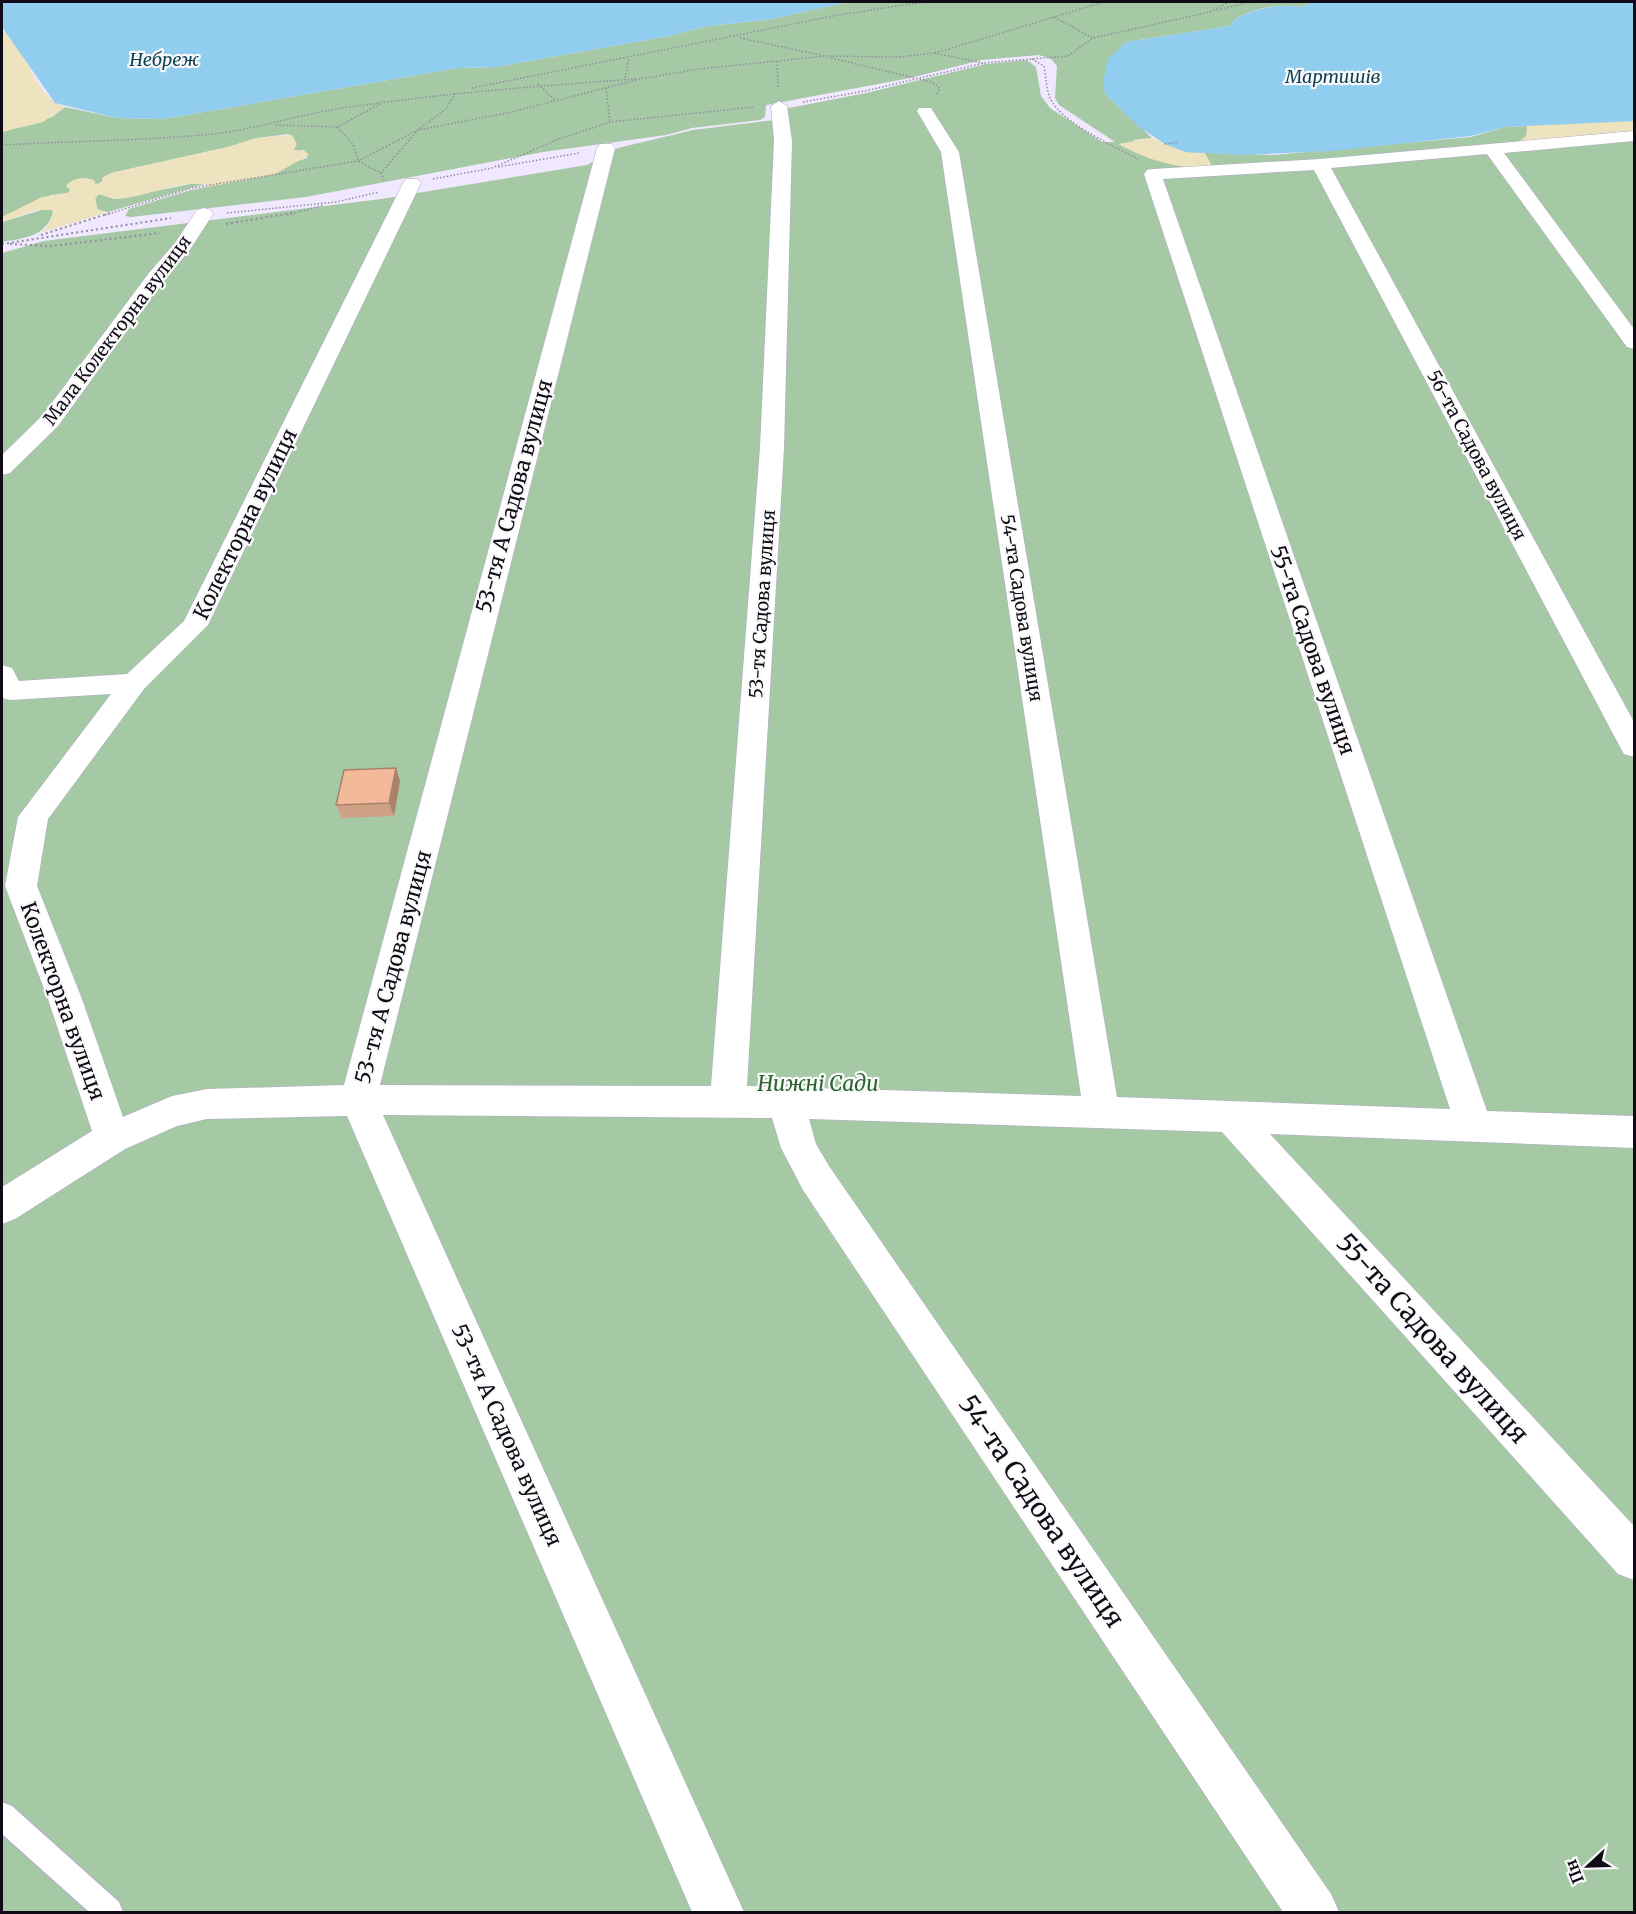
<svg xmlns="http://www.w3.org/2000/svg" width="1636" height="1914" font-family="Merriweather,serif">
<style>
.green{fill:#a4c9a4}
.sand{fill:#ede3be}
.water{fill:#91cdee}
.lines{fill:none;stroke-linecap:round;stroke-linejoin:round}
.lane-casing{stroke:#b7a9cb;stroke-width:2}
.street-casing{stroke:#b7a9cb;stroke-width:1}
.path-far1{stroke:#938c9e;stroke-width:1.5;stroke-dasharray:1.5 2;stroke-linecap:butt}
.path{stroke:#938c9e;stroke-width:2;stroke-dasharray:2 3;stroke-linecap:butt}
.lane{fill:#fff;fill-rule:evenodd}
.street{fill:#fff;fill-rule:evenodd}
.wall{fill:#d0a085}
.shaded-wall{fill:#a9826c}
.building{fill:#f2ba9b;stroke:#a9826c;stroke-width:1.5}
.labels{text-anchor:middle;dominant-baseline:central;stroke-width:4.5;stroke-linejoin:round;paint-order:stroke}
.far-water-label{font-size:18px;font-style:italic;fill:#0c3f55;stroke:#fafafa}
.far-street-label{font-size:18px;fill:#100b17;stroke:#fafafa}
.street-label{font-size:21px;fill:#100b17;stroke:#fafafa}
.park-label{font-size:21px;font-style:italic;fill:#29662e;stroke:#fafafa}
.near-street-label{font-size:26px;fill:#100b17;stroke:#fafafa}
</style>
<rect width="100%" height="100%" fill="#f0e8fe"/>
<!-- green -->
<path class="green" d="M848,2h461l-1,3c-9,4 -19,0 -29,1 -14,1 -42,7 -49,20l-104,16 -8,8 -13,44 47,44 -20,2 53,12 89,3 197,-18 34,-10 129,-6v1791h-1632v-1659l42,-12 337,-42 206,-34 31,-17 75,-18 82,-10 9,-11 82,-16 120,-29 41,-4 9,7 5,29 9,12 52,34h13l-56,-37 -4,-7 2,-32 -6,-7 -12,-4 -57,5 -72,18 -144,27 -1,12 -5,3 -68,8 -26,7 -123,17 -237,45 -175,20 -6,-1 4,-7 62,-19 84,-16 20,-12 12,-4 -3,-8h-10l-5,-16 -32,4 -29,9 -117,26 -12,11h-4l-1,-4 -11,-2 -16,9 4,2 -3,4 -17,2 -49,22v-85l50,-15 13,-10 52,11 46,1 295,-51 38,-1 173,-31 39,-10 64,-7z
M196,183l8,1 -96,28 -10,-2 -3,-11 4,-5 16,5z
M45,209l7,1 1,3c-8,24 -29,25 -51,29v-20z"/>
<!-- sand -->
<path class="sand" d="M2,27c23,19 33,71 63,80l-22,15 -41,10z
M1634,121v14l-116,7 8,-6 1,-10z
M292,135l5,9 -3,6h10l5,5 -34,19 -68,13 -3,-3c-30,-3 -58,13 -87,15 -7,0 -12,-4 -18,-5l-4,5 3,11 10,2 -68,21 7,-6 6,-14 -1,-3h-16l-34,12v-5l40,-20 26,-4 2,-4 -4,-3c7,-9 18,-9 28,-6l1,4 7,-1v-5l9,-5 117,-26 29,-9z
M1152,138l33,14 20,1 8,15c-36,1 -63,-7 -95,-24z"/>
<!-- water -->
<path class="water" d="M2,2h846l-76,17 -64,7 -39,10 -173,31 -38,1 -295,51 -46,-1 -62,-15 -53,-76z
M1309,2h325v119l-129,6 -34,9 -139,15 -91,4 -56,-3 -20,-8 -26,-17 -34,-33 -2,-13 5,-22 18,-17 104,-16c7,-13 34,-18 49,-20 10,-1 20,3 29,-1z"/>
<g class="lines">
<!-- lane casing -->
<g class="lane-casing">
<path id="lane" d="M2,1802l10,4 107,96 4,10h-34l-87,-78z"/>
</g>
<!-- street casing -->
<g class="street-casing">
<path id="street" d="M779,101l8,5 5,35 -8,307 -37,638 334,10 -140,-944 -24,-41 2,-3h12l28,44 158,945 333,12 -306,-935 3,-4 6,-1 167,-10 314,-28v10l-130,12 130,176v20l-7,-2 -140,-193 -156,14 303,554v35l-10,-3 -4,-7 -306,-577 -151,9 324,932 147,5v32l-364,-14 364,392v54l-16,-6 -396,-442 -413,-13 7,25 13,22 502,728 8,18h-56l-480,-722 -22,-42 -9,-30 -389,-3 361,797h-52l-345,-796 -140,3 -30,7 -52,23 -110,70 -13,5v-37l90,-56 -44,-132 -43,-113 13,-69 93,-123 -101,6 -8,-2v-33l10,3 7,13 108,-7 57,-53 219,-438 3,-4h12l3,4 -213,442 -64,64 -96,130 -11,67 45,113 41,118 49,-21 35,-7 137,-4 253,-937 3,-4h12l3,4 -235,937 331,1 49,-638 14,-307 -3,-35z
M204,208l7,2 2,4 -24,37 -26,30 -105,145 -48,47 -8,2v-20l40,-39 107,-143 26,-30 22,-33z"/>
</g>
<!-- path-far1 -->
<path class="path-far1" d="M1217,10l33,-8
M1054,17l39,21
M740,38l81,17
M935,53l169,-51
M831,58l101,24 8,6 -3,6
M1032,59l12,7c2,11 2,22 6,32 11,25 64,48 88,61
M777,61l1,26
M625,78l4,-20
M538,84l18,17
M472,88l366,-73 87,-13
M606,88l4,35
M803,102l62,-11 119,-28 84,-7 25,-18 117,-26 18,-10
M276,125l61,2 43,-23
M337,127l16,17 5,17 23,12 4,9
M1165,144l14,-2
M2,145c70,-4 140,-4 210,-11 47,-5 91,-21 138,-27 95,-14 190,-21 286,-28
M498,167l81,-14
M381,173l37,-43 28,-21 10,-17
M433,179l59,-11 67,-29 51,-17 144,-15
M227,213l109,-11 43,-10
M105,215l87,-27 166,-27 60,-31 94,-18 128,-33 59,-10 126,-13 74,1 35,-4 49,10
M287,215l37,-10"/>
<!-- path -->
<path class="path" d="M226,224l66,-11
M41,235l69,-22
M2,244l169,-26
M10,244l41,2 109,-13"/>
<!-- lane -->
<use href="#lane" class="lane"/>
<!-- street -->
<use href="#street" class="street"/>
</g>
<!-- wall -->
<path class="wall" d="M396,768l4,13 -6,35 -52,2 -6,-13z"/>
<!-- shaded-wall -->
<path class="shaded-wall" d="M396,768l4,13 -6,35 -5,-13z"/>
<!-- building -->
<path class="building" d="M396,768l-7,35 -53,2 8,-35z"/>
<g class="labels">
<!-- far-water labels -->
<g class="far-water-label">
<text x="164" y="59">Небреж</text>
<text x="1333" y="76">Мартишів</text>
</g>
<!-- far-street labels -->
<g class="far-street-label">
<text transform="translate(117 330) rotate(-53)">Мала Колекторна вулиця</text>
<text transform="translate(1477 455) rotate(62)">56-та Садова вулиця</text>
<text transform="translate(762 604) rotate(-86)">53-тя Садова вулиця</text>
<text transform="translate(1022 608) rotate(81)">54-та Садова вулиця</text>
</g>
<!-- street labels -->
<g class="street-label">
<text transform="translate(514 496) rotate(-75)">53-тя А Садова вулиця</text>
<text transform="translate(245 524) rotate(-64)">Колекторна вулиця</text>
<text transform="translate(1313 650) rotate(71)">55-та Садова вулиця</text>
<text transform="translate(393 967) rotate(-75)">53-тя А Садова вулиця</text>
<text transform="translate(63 1001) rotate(70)">Колекторна вулиця</text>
<text transform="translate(507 1435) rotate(66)">53-тя А Садова вулиця</text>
</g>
<!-- park labels -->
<g class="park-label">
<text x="818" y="1083">Нижні Сади</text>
</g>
<!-- near-street labels -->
<g class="near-street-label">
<text transform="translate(1433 1338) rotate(48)">55-та Садова вулиця</text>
<text transform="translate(1042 1511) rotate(56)">54-та Садова вулиця</text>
</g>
</g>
<!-- border -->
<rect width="1636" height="1914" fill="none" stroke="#100b17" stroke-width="6"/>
<!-- north arrow -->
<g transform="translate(1588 1866) rotate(248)" stroke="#fafafa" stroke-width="4.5" paint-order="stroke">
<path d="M0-4.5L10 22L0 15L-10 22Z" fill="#100b17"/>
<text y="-9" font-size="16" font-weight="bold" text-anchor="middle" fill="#100b17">Пн</text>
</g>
</svg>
